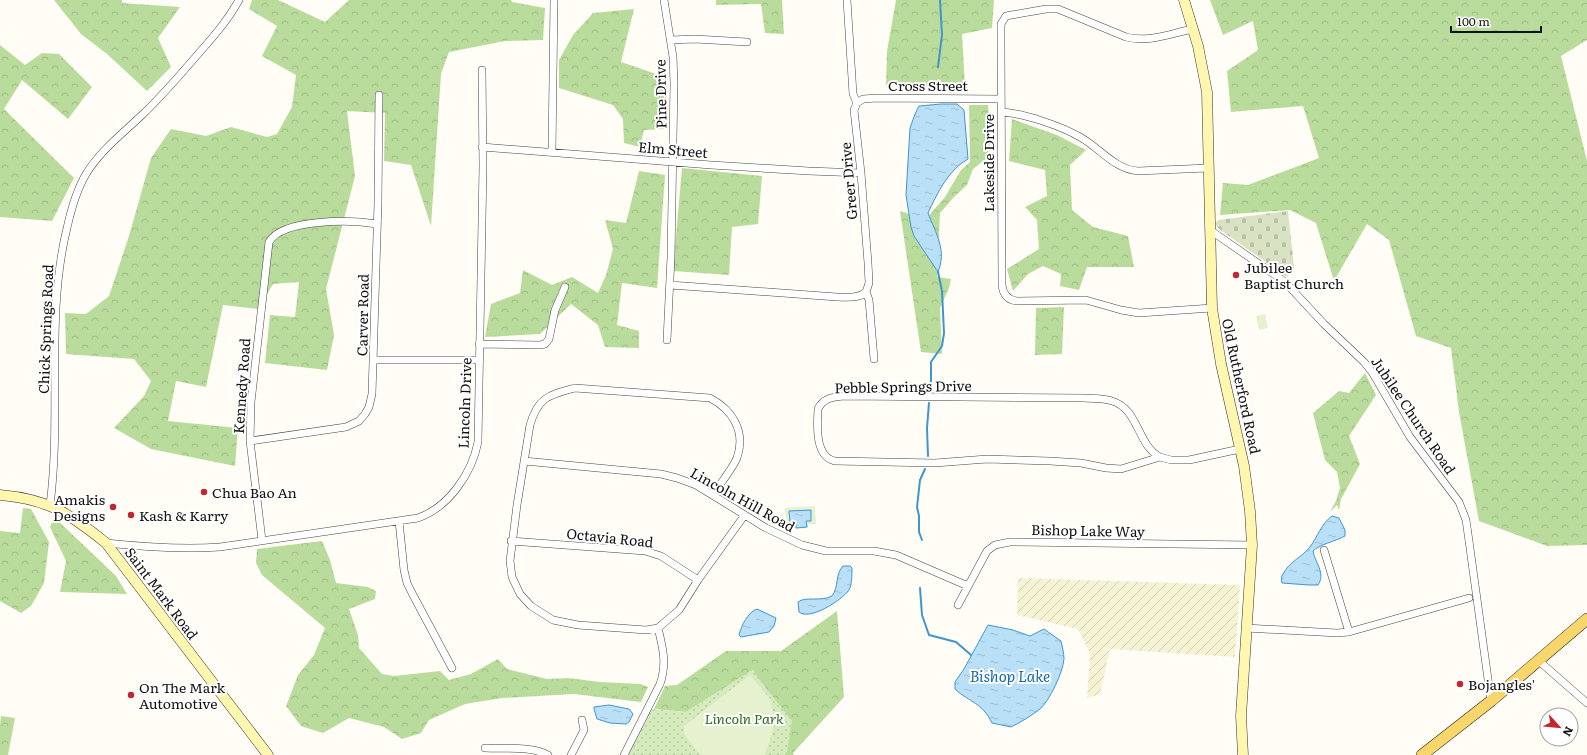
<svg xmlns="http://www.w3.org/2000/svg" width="1587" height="755" font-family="Literata,serif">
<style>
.farmland{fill:url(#farmland-furrows)}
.forest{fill:url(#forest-crowns)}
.cemetery{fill:url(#cemetery-stones)}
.park{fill:url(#park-dots)}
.pitch{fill:#e6f2cf}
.water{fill:url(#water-ripples);stroke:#3f96cf}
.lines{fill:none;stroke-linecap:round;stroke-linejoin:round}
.stream{stroke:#3f96cf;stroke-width:2}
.street-casing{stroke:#444;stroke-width:8}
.secondary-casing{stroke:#333;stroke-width:11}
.primary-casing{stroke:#222;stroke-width:12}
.street{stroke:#fff;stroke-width:7}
.secondary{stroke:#fff6b0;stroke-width:10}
.primary{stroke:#f9d66b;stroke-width:11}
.poi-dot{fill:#c4262e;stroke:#fff;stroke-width:1.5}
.labels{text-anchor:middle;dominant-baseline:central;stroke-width:4;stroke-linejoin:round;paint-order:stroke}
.street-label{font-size:14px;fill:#111;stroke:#fff}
.poi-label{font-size:14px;fill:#111;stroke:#fff;text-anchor:start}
.park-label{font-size:14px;font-style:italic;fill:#2f6b1f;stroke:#fff}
.water-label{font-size:15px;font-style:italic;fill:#1768a6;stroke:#fff}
</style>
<defs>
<pattern id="farmland-furrows" width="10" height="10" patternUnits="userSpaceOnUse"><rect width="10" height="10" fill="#f6f3d4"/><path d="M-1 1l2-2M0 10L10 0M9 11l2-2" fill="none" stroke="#d2cfb5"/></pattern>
<pattern id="forest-crowns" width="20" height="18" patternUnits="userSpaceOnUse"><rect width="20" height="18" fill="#b9dc9c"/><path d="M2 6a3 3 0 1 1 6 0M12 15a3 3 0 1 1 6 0" fill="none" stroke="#9ebc85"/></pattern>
<pattern id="cemetery-stones" width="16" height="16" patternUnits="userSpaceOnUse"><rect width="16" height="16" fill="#d9e3c4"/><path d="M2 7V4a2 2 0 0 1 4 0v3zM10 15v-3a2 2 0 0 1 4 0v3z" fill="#b9c2a7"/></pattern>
<pattern id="park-dots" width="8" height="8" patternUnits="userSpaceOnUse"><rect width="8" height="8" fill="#d5ebbd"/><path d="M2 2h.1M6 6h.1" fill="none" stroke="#b6c8a1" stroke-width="1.8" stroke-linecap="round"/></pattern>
<pattern id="water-ripples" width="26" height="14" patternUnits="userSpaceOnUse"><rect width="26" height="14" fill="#b9e0f7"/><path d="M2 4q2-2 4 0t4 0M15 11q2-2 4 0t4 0" fill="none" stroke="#9ebfd3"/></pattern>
</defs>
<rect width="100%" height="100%" fill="#fffdf5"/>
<!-- farmland -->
<path class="farmland" d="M1018,578l222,7 -5,72 -125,-8 -10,45 -13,4 3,-44 -12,-25 -61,-14z"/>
<!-- forest -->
<path class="forest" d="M54,0h68v3l58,4 -22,31 13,29 -24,24 -40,-37 -26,-20z
M252,0h26l47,22 24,-22h162l1,2 33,6 -2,32 -38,1 -56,11 -8,22 -10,152 -20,-61 -27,-4 1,-48 -38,-2 8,65 -29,113 8,46 -7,35 -62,-7 5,-48 25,2 4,-35 -26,2 -15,25 -35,-4 -17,82 -30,-6 -8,40 70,7 -3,38 -84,-17 -37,-21 30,-32 7,-15 -17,-22 -68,-5 -1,-41 21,1 23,-18 20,-60 22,-78 20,-29 35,7 25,-9 36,10 10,-3 15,-27 4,-32 -34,-19 15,-30 -28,-17z
M716,0h66l2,34 -19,-1 -4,-29 -45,1z
M896,0h98l-2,28 -30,6 3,53 -79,-2 1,-34z
M1210,0h377v40l-26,16 26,105v384l-40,1 -68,-25 -20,-109 -8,-64 -35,-12 -27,-96 -22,-16 -33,57 -18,-58 -26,-13 -70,5 3,-32 25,2 71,-27 -16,-52 -72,6 -4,-41 31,-21 -5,-29 -30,14z
M634,9l-13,53 47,16 -4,51 -20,1 -4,17 -16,-4 -1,-24 -10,-14 -54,-17v-28l14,-25 20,-22z
M0,45l25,20 17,-12 17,1 33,33 -24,32 -46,-39 -18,29 70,69 -22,43 -52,-4z
M969,105h19l3,36 -4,17 -14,11 -6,16 -14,13 -13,15 -3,64 14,2 -2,9 -9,20 2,46 -21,-2 -21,-141 26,8 19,-22 16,-27 9,-8z
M1012,119l45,16 29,15 -16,15 2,45 21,17 35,9 6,31h-47l-8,23 -19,-4 1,-12 -18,-8 -15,8 -15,17 -6,-22 32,-20 -2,-29 -12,-13 22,-11 -2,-26 -36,-9z
M682,168l80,8 -4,48 -26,3 -3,48 -56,-4z
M639,171l26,4 -8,113 -35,-5 -5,42 22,6v17l-34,-1 -7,-22 -27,-21 -31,30 -55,3 6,-33 29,-11 3,-23 29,15 20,-8 26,16 8,-18 7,-26 -8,-29 21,3z
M1064,307l-2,47 -27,1 1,-47z
M1365,373l11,22 -27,41 11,28 -19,35 -2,11 -2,-5 -7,7 6,-11 4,-13 -3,-16 -12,-12 -12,-47 26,-22 10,2z
M23,508l8,1 18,33 -5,41 -13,23 -10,7 -21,-12v-70l20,2z
M54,517l62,59 11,18 -67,-2 6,-31 -16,-34z
M322,541l8,19 6,23 32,4 8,4 -1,8 -26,10 9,26 1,13 23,26 12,2 46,-5 9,9 22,-6 27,-15 9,10 40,10 21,-1 32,4 41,2 7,3 -7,15 -67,-8 -72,4 -37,6 -36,16 -8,13 -19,6 -18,-12 -35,-9 -26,15 -22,-7 -15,-20 12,-31 16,-20 11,-27 -63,-53 -6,-12 1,-14z
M837,611l7,86 -51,56 1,2h-10l3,-4 -34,-81 -67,42 -32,-3 11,-23 12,-1 49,-34h55z
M1,716l14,2 -7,37h-8v-30z"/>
<!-- cemetery -->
<path class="cemetery" d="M1288,211l6,56 -1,4 -6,6 -68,-48 -4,-5 3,-4z"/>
<!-- park -->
<path class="park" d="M752,670l40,51 -5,30 -3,4h-156l23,-46 35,3z"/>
<!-- pitch -->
<path class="pitch" d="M1265,314l3,14 -9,2 -3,-14z
M815,506l1,18h-8v4l-13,1v-4l-9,1 -1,-18z
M750,675l20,24 5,24 -10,32h-65l-16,-21v-8z"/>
<!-- water -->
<path class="water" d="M941,104h16l7,6 4,49c-20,11 -31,35 -40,54 8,21 19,37 10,59l-24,-36 -3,-9 -5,-32 4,-67 5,-14 4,-8z
M811,510v11h-5l1,6 -11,1v-6l-6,1 -1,-12z
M1332,516l7,2 6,12v6c-9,5 -27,9 -32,15 2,12 13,22 5,34h-9l-27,-2c-1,-3 -1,-6 1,-9 6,-12 19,-17 27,-27 8,-11 11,-23 22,-31z
M843,566h7l2,2c0,6 0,17 -3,22 -7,10 -39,31 -50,22l-1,-10c7,-6 23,0 34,-6 7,-9 3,-22 11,-30z
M757,609l19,9 -2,8 -5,6 -28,5 -2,-2c2,-9 9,-23 18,-26z
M988,625l25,5 17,6 14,-7 17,12c1,5 3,12 3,18 -1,13 -14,41 -24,50 -9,7 -19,13 -29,18l-19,-4c-10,-21 -22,-20 -37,-34v-7l9,-13z
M609,705l20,4 4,5 -4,8 -3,2 -16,-1 -13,-4 -3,-10v-2z"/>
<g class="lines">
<!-- stream -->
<path class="stream" d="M938,67l4,-32 -2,-35
M931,389v-27l11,-16 2,-13 -2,-42 -4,-19
M928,456l-1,-28 2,-25
M922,540l-3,-8v-16l-2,-9 3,-27 5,-11
M920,588l2,27 7,20 27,7 15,13"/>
<!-- street casing -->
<g class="street-casing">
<path id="street" d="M664,0l9,57 1,26 -3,174 -4,83
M847,0l6,94 4,9 -3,7 7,63 7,90 1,20 -3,9 3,8 5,59
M1193,29c-21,4 -45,14 -67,8l-68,-28h-12l-40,7 -5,8v20l1,241c1,9 5,15 15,16l69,-1 35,10 18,3 73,-5
M670,40l25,-1 52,3
M857,103l6,-4 14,-1 123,1
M1001,112c22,1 60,14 79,25 20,11 34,32 58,34l70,-3
M482,147l229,18 98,6 52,2
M552,152l2,-152
M1210,230l75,52 39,42 40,38 8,10 38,65 49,65 7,18 3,21 22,160
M670,285l167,12c10,0 21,2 29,-5
M479,344l61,1 5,-1 4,-5 6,-29 10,-23
M374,360h105
M250,441l96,-14 13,-6 6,-7 4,-7 3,-13 6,-191 1,-108
M1160,457c-23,-12 -21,-48 -48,-56 -8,-3 -19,-2 -28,-3l-240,-2c-11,1 -21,2 -26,13 -1,17 -3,48 17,52l100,2 52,-4 63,2 31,2 25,5 15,1 39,-12 11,3h18l51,-11
M524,461l137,13 16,4 19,7 70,43 36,17 24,6h48l22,4 72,31
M713,495c6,-10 20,-27 24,-37 9,-26 -4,-48 -27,-60l-135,-10c-26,7 -37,9 -45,37l-13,80 -7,56 2,16 8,17 11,12 22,14 25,5 68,5 12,-2 21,-18 19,-30 46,-64
M50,505c12,-92 -5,-188 17,-277 4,-18 9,-37 19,-54 14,-23 36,-40 56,-59 20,-19 39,-41 57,-62 15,-17 29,-33 40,-53
M399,521l5,49 3,13 6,12 39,73
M262,540l-12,-99 1,-39 18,-160c14,-24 84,-22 108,-18
M511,541l134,10 16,5 37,24
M106,543c38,4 76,7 114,4l198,-29c31,-11 54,-45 60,-76l5,-276 -1,-96
M1324,550l25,82
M958,605l29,-54 8,-6 15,-3 242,3
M1246,628l91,5 12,-1 120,-34
M1539,661l48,42
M485,748c18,1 47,-2 63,7
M571,755l13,-25 -2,-10
M624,755l36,-71c7,-20 3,-36 -2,-56"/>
</g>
<!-- secondary casing -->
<g class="secondary-casing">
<path id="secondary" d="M1184,0l14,46 9,46 5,216 9,56 23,102 6,45 2,34 -11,171 2,39
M0,495c48,4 69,18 106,48l162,212"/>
</g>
<!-- primary casing -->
<g class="primary-casing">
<path id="primary" d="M1422,755l69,-54 96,-82"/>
</g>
<!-- street -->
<use href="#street" class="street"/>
<!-- secondary -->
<use href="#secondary" class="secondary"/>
<!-- primary -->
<use href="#primary" class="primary"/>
</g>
<!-- markers -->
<g class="poi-dot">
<circle cx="1236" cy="275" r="4"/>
<circle cx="204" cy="492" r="4"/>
<circle cx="113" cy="507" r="4"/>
<circle cx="131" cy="515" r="4"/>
<circle cx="1460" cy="684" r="4"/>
<circle cx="131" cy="695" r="4"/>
</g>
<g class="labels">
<!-- street labels -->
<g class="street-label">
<text x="928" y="85">Cross Street</text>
<text transform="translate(660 94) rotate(-91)">Pine Drive</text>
<text transform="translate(673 149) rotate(5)">Elm Street</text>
<text transform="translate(988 163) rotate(-90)">Lakeside Drive</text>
<text transform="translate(848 181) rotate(-95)">Greer Drive</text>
<text transform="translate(362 315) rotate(-89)">Carver Road</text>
<text transform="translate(45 329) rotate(-88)">Chick Springs Road</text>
<text transform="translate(241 386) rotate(-86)">Kennedy Road</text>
<text transform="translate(903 386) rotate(-1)">Pebble Springs Drive</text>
<text transform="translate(1242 386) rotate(78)">Old Rutherford Road</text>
<text transform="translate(464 403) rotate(-88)">Lincoln Drive</text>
<text transform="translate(1414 415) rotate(56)">Jubilee Church Road</text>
<text transform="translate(743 499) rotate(29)">Lincoln Hill Road</text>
<text transform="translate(1088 530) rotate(1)">Bishop Lake Way</text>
<text transform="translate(610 537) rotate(6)">Octavia Road</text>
<text transform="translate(162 593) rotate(53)">Saint Mark Road</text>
</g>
<!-- poi labels -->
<g class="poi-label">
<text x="1244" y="267">Jubilee<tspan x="1244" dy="16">Baptist Church</tspan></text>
<text x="212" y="492">Chua Bao An</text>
<text x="105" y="499" text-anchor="end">Amakis<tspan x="105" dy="16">Designs</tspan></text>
<text x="139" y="515">Kash &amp; Karry</text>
<text x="1468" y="684">Bojangles'</text>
<text x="139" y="687">On The Mark<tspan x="139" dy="16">Automotive</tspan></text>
</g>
<!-- park labels -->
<g class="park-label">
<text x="744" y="718">Lincoln Park</text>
</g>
<!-- water labels -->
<g class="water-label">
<text x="1010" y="675">Bishop Lake</text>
</g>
</g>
<!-- north arrow -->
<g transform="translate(1559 727) rotate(117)"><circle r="19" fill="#ffffff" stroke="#a0a0a0"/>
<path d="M0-3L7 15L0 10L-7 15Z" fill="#c4262e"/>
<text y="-6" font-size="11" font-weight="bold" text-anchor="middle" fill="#111111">N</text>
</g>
<!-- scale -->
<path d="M1451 26v6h90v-6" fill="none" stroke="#111111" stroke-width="2"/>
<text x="1457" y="26" font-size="12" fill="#111111" stroke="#ffffff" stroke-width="3" paint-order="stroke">100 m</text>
</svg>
